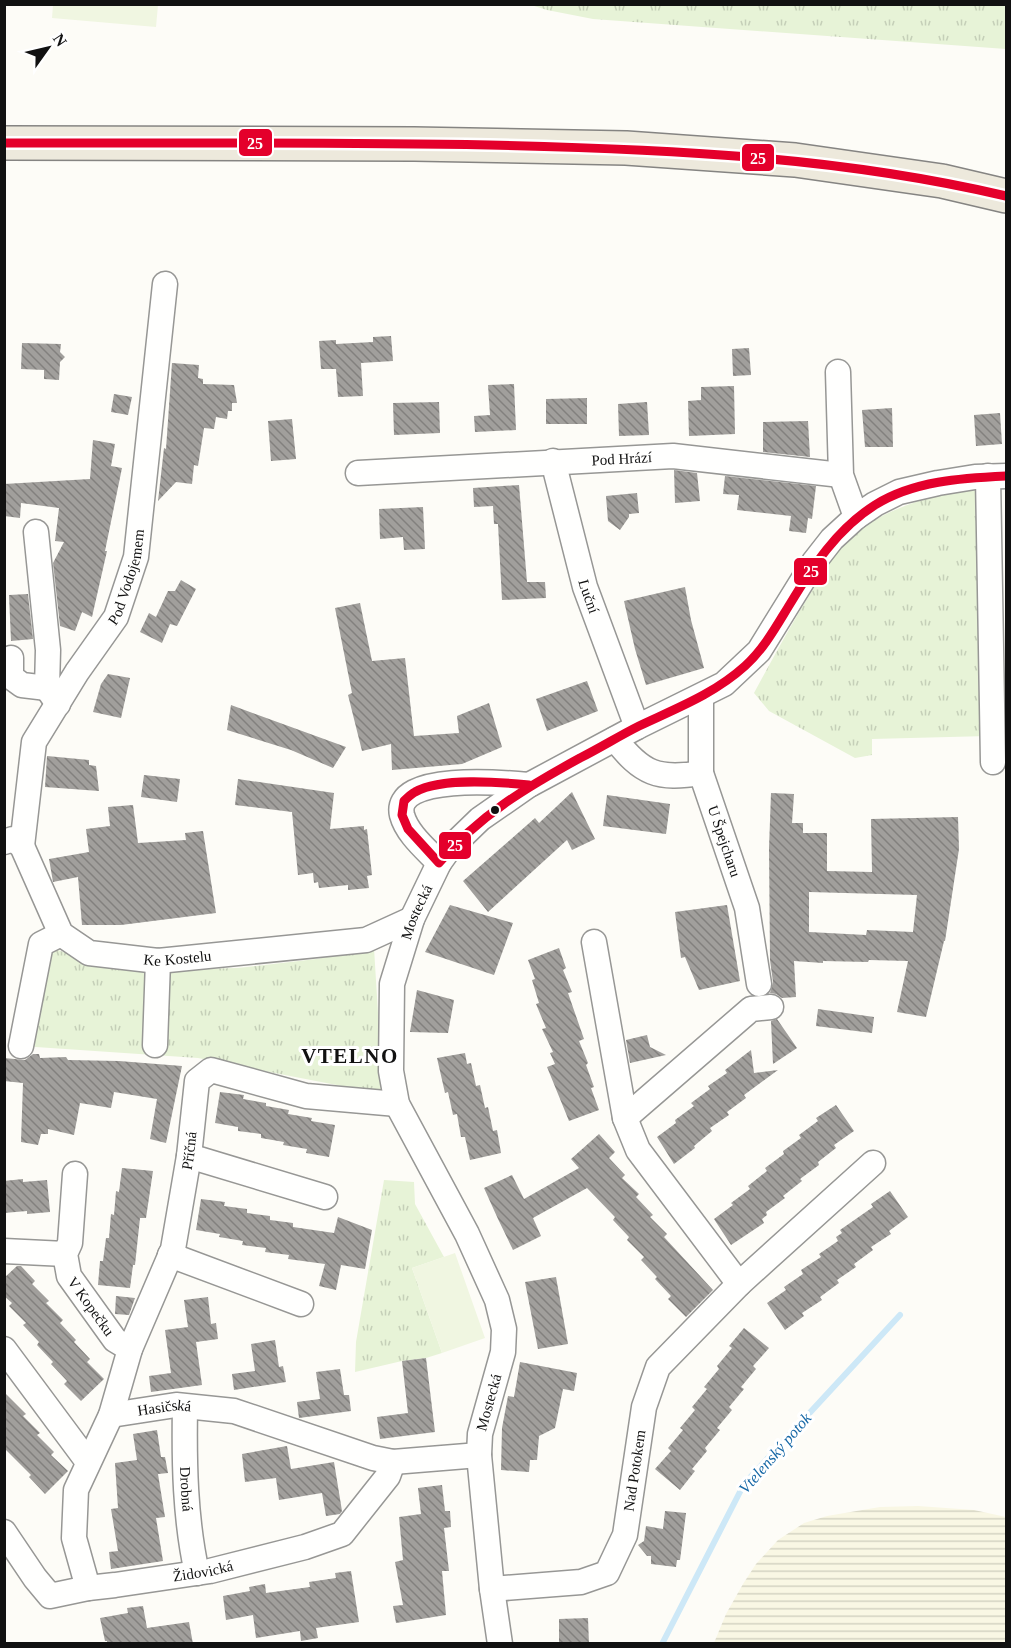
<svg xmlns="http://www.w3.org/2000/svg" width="1011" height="1648" font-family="Georgia,serif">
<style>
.farmland{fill:url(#farmland-rules)}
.grass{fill:url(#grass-tufts)}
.pitch{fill:#f0f6e1}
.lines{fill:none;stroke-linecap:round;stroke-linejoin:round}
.stream{stroke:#cde8f7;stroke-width:6}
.building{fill:url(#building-back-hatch);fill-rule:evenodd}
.street-casing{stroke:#979795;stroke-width:27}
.primary-casing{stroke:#858482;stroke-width:36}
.street{stroke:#fffffe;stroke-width:24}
.primary{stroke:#ede9dc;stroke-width:33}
.bus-1-casing{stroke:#fff;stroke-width:14}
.bus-1{stroke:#e4002b;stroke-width:9}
.bus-dot{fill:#111;stroke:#fff;stroke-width:2}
.labels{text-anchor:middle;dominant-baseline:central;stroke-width:6;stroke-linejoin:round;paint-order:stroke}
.street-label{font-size:15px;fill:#111;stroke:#fff}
.water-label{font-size:16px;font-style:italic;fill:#1768a6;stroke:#fff}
.district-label{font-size:21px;font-weight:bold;letter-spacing:1.5px;fill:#111;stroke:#fff}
.line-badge{stroke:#fff;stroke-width:2}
.badge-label{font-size:16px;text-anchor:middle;font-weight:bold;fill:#fff}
</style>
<defs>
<pattern id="farmland-rules" width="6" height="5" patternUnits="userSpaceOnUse" patternTransform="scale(1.5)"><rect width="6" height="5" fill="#f9f7e4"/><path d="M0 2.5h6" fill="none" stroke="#d4d3c3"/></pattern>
<pattern id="grass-tufts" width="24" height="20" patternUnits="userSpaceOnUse" patternTransform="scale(1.5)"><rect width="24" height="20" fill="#e7f3d7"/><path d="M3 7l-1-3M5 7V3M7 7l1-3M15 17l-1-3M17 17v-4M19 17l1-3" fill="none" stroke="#c5cfb8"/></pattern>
<pattern id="building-back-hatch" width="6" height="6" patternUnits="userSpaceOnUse" patternTransform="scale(1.5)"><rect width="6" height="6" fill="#a19f9c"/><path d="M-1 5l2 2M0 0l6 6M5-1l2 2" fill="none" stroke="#82807e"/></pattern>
</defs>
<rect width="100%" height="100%" fill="#fdfcf7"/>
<!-- farmland -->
<path class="farmland" d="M918,1506l56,4 32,7v126h-292l12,-29 17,-30 13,-20 22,-24 26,-17 23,-7 53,-9z"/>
<!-- grass -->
<path class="grass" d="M531,5h475v44l-413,-30 -46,-9z
M981,484l7,252 -116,3v16l-17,3 -86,-47 -15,-18c19,-35 38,-70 59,-104 10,-17 20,-35 34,-49 29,-30 94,-47 134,-56z
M41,944l56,20 48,6 93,-2 78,-9 58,-11 9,146 -185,-36 -177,-12z
M384,1180l30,2 1,22 29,53 -32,11 30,85 -16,5 -24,3 -47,11 1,-30z"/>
<!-- pitch -->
<path class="pitch" d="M53,5h105l-2,22 -104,-9z
M455,1253l30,85 -43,15 -30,-85z"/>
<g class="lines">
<!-- stream -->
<path class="stream" d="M662,1644l82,-160 156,-169"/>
</g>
<!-- building -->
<path class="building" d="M391,336l2,25 -32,2 2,33 -25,1 -2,-28h-15l-2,-28 17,-1v4l37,-2v-5z
M22,343l39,1 -1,8 5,5 -5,5 -1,18 -15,-1v-9l-23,-1z
M749,348l2,27 -18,1 -1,-27z
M172,363l27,2 -1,13 5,1v5l31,1 3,18h-5v8h-4l-1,8 -11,-2 -2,12 -10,-1 -6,38 -4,-1 -2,19 -16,-2 -18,19 6,-53 2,1z
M514,384l2,46 -41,2 -1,-16 16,-1 -2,-30z
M734,386l1,48 -46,2 -1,-35 13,-1v-13z
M114,394l18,3 -4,18 -17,-3z
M587,398v26h-41v-25z
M439,402l1,31 -46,2 -1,-32z
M647,402l2,33 -30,1 -1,-32z
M892,408l1,39h-28l-3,-37z
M1000,413l2,31 -26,2 -2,-31z
M292,419l4,40 -25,2 -3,-40z
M808,421l2,36 -47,-5v-30z
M93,440l22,4 -4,22 11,2 -17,83h2l-15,66 -10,-5 -7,19 -15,-5 -7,-63 11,-21 -9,-1 4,-33 -38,-5 -1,15 -16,-2v-32l86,-5z
M674,470l23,3 3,28 -25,2z
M725,476l91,10 -4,33 -4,-1 -2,15 -17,-2 2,-15 -54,-6 2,-15 -16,-1z
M519,485l8,97h18l1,16 -44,2 -4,-76h-4l-1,-18 -19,1 -1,-19z
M637,493l2,20 -10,1v3l-9,13 -12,-9 -2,-25z
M423,507l2,42 -21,1 -1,-13 -23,2 -1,-30z
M181,580l15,9 -19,37 -7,-2 -8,19 -22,-11 9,-19 7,4 12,-26h7z
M685,587l6,33 13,48 -58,17 -11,-36 -11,-48z
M28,594l5,45 -22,2 -2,-46z
M360,603l12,58 33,-3 9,78 45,-3 -2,-17 32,-13 13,44 -40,17 -70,6 -1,-26 -29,7 -14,-56 4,-2 -17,-85z
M108,674l22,4 -9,40 -28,-6 8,-28z
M587,681l11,30 -51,20 -11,-32z
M231,705l115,42 -13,21 -42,-18 -64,-20z
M47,756l42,4v5l7,1 3,25 -54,-4z
M144,775l36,4 -3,23 -36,-5z
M238,779l96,14 -4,36 34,-3v4l3,-1 5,46 -5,1 2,12 -21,2v-5l-29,3 -1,-6 -4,1 -1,-10 -15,2 -6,-63 -57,-7z
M572,792l23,47 -23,11 -5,-10 -79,72 -25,-31 72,-63 4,5z
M771,793l23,1 -2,29h11v10h24v38l45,1 -1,-53 87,-2 1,32 -14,92h-1l-18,76 -29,-5 11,-51 -39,-1 -1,2 -45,-1v2l-29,-2 2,36 -14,1 -6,-4 -6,-1 3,-11 -3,-22 -1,-112zM809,892l108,3 -4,37 -46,-2 -1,5 -57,-3z
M607,795l63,9 -4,30 -63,-8z
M133,805l5,38 48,-3 -1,-7 18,-2 13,82 -95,12h-39l-4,-48 -25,5 -4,-23 40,-7 -3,-23 24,-3 -2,-19z
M450,905l63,18 -19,52 -69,-23z
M727,905l13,76 -41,9 -14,-33 -4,1 -6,-46z
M559,948l7,20 -3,2 9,22 -4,1 16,46 -5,2 9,22 -2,2 8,22 -3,1 8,22 -30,11 -22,-54 8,-3 -5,-11 3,-1 -11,-23 4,-1 -10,-24 3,-1 -7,-23 3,-1 -7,-19z
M417,990l37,10 -6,33 -38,-1z
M818,1009l56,8 -2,16 -56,-7z
M777,1019l20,29 -24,16 -2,-43z
M647,1035l3,12 16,8 -36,8 -4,-23z
M751,1050l3,23 24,-3 -34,25 2,3 -19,14 2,3 -19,13 2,3 -18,15 1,2 -21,16 -17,-27 19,-14 -1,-3 19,-14 -3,-3 19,-14 -2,-3 19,-13 -2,-3z
M465,1053l2,11 4,-1 5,23 4,-1 5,23 3,-1 5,24 4,-1 4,23 -31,7 -5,-23h-4l-4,-23 -4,1 -5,-23 -3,1 -8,-35z
M33,1054h6l1,4 26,-1 2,3 51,1 63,5 -16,77 -16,-4 7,-40 -43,-7 -3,16 -31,-5 -6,32 -26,-6v5h-7l-3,11 -17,-3 2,-59 -19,-2v-23l21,2z
M220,1092l24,3 -1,4 23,4v3l23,4 -1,4 24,4 -1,3 24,4 -6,32 -23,-4 1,-4 -24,-4 1,-3 -23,-4v-4l-23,-3v-4l-23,-4z
M836,1105l18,26 -20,14 2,3 -18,14 1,3 -19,14 2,2 -19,15 2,2 -19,14 1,3 -5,4 2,4 -33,22 -17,-26 19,-14 -2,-2 19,-14 -2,-3 19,-15 -2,-3 19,-14 -1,-3 18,-13 -2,-3 19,-14 -2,-3z
M599,1134l16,18 -6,6 16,17 -3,3 17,16 -3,3 17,18 -3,2 17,17 -3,3 49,53 -27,27 -18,-18 3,-3 -16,-17 2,-2 -16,-17 3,-3 -17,-17 2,-3 -16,-17 2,-3 -28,-29 -54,30 8,18 -28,14 -15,-31 -14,-31 28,-13 12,24 55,-31 -8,-9z
M122,1168l31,3 -7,47h-6l-5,47h-2l-3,23 -32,-3 2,-24h3l3,-23h3l2,-24 3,1 2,-24 3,1z
M23,1179v3l24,-2 3,32 -23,2v-3l-23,2v-32z
M890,1191l18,26 -19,14 2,3 -20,13 2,3 -19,14 2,3 -19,13 2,3 -19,14 2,3 -20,13 2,3 -19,14 -18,-27 19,-13 -2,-3 19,-13 -2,-4 20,-13 -2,-3 19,-13 -2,-4 6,-4 -2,-3 33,-23 -2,-3z
M201,1199l24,3 -1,4 23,3v4l23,3v4l23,3v4l41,6 4,-16 34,13 -7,39 -24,-4 -5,25 -17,-4 6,-22 -37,-5 1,-4 -24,-3 1,-4 -24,-3 1,-4 -24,-4 1,-3 -24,-4z
M17,1266h4l14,15 -3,3 17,17 -3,2 17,17 -3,3 16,17 -2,2 16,17 -3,3 17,17 -23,22 -17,-17 3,-3 -16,-17 2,-2 -16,-17 2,-3 -16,-17 3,-2 -17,-17 3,-3 -8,-7v-18z
M556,1277l12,67 -30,5 -13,-67z
M116,1296l19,2 -6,17 -14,-1z
M208,1297l3,27 5,-1 2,16 -22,3 6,43 -51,7 -2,-16 22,-3 -6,-43 23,-3 -4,-27z
M744,1328l25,20 -16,18 3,3 -15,18 3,2 -15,18 3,3 -15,18 3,2 -15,18 2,3 -15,18 3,2 -15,19 -25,-21 16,-18 -3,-3 15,-18 -3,-2 15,-18 -3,-3 15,-18 -3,-2 15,-18 -2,-3 15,-18 -3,-2z
M275,1340l4,27 4,-1 3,16 -52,8 -2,-16 23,-3 -4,-27z
M426,1358l9,74 -55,7 -3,-22 31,-4 -6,-52z
M520,1362l57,11 -3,18 -11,-2 -8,39 -16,8 -2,24h-7l-1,12 -28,-2 1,-42 6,-32 6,1z
M340,1369l4,26h5l2,16 -52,7 -2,-16 23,-3 -4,-27z
M4,1392l22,22 -3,2 17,17 -3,2 17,17 -3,3 17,16 -23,23 -16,-17 2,-2 -27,-27z
M157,1430l4,27h4l3,16 -10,1 7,43 -9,1 7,43 -52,8 -2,-17 9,-1 -7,-42 7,-1 -3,-45 22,-3 -4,-26z
M287,1446l4,23 43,-7 8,49 -2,3 -14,2 -4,-23 -43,7 -3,-22 -31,4 -3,-28z
M442,1485l3,26h5l1,16 -7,1 5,43h-7l4,44 -50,8 -3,-17 10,-1 -8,-43 8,-2 -4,-43 22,-3 -3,-26z
M665,1511l21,2 -6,47h-3l-1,7 -25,-3v-8h-4l-9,-11 6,-4 2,-15 17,3z
M351,1571l8,51 -43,6 2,10 -17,3 -1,-10 -44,7 -3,-23 -27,5 -3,-24 27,-5 -1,-4 16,-3 1,9 44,-6 -1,-5 27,-4 -1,-5z
M143,1606l4,22 42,-6 4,22h-86v-3h-2l-5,-23 28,-5 -1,-5z
M588,1618l1,26h-30v-25z"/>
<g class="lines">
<!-- street casing -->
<g class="street-casing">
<g id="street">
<path d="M838,372l3,103 15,42"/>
<path id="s1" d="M553,461l32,126 52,140"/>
<path id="s2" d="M358,473l315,-17 168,19"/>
<path d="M988,476l5,286"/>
<path d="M36,532l12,118 -1,38 11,16"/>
<path d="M11,658v19l11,8 25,3"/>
<path id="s3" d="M701,697v76l46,135 12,76"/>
<path d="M615,739c27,35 43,41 86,34"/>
<path id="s4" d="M4,842l9,-3 9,7 39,88 28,19 69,8 208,-21 46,-21"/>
<path id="s5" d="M22,846l12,-104 43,-70 39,-55 20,-60 29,-273"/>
<path d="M439,863c-12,-13 -32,-29 -37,-48 -10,-43 105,-32 127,-30"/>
<path d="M594,942l31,176 13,32 101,134"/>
<path d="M155,1045l3,-84"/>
<path d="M21,1046l20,-102 20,-10"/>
<path d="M625,1118l126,-109 20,-2"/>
<path d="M189,1156l136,41"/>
<path id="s6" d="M75,1174l-5,69 -5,11 4,22 46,64 15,9"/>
<path d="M4,1251l61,3"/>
<path d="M170,1255l131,49"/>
<path d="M4,1349l84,113"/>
<path id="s7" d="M185,1407c-1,55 0,112 12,166"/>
<path id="s8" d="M111,1415l65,-10 58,6 139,47 20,4 86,-7"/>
<path id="s9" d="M4,1532l31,46 15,18 38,-8 27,-3 95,-14 95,-24 37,-13 46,-58 5,-14"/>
<path id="s10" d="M88,1588l-14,-50 2,-48 35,-75 19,-66 43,-100 16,-93 8,-75 14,-11 95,26 91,8"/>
<path id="s11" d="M492,1589l89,-7 26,-9 18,-38 19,-128 14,-40 81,-83 134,-121"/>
<path id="s12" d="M500,1644l-8,-55 -13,-134 1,-21 23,-82 1,-23 -7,-29 -30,-66 -70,-130 -6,-33 1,-87 20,-65 27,-56 10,-14 31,-30 49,-34 108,-58 87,-43 35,-33 55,-89 18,-23 24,-22 19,-13 24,-12 39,-9 37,-6 31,-1"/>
</g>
</g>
<!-- primary casing -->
<g class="primary-casing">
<path id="primary" d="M4,143l410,1 212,4 169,12 147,21 64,15"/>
</g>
<!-- street -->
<use href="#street" class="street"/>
<!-- primary -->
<use href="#primary" class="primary"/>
<!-- bus-1 casing -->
<g class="bus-1-casing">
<path id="bus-1" d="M4,143c162,0 324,-1 485,2 174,4 347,11 517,51
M529,785c-30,-3 -88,-8 -114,7 -4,2 -8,6 -11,9l-2,14 6,14 31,34c39,-47 88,-76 141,-105 20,-10 39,-22 59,-32 38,-18 75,-32 106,-60 19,-17 32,-41 45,-62 23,-38 47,-75 85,-99 38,-24 87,-27 131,-29"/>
</g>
<!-- bus-1 -->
<use href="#bus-1" class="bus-1"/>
</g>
<!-- markers -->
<circle class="bus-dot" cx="495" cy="810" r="5"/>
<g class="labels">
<!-- street labels -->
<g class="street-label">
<text stroke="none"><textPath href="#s2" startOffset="264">Pod Hrází</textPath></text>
<text stroke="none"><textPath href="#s5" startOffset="296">Pod Vodojemem</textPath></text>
<text stroke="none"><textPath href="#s1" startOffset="140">Luční</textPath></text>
<text stroke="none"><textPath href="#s3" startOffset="148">U Špejcharu</textPath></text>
<text stroke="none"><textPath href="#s12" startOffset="766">Mostecká</textPath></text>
<text stroke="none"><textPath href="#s4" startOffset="240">Ke Kostelu</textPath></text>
<text stroke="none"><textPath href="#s10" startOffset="460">Příčná</textPath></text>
<text stroke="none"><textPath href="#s6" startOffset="141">V Kopečku</textPath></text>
<text stroke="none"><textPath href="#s12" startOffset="244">Mostecká</textPath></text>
<text stroke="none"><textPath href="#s8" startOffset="54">Hasičská</textPath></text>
<text stroke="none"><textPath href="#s11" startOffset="224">Nad Potokem</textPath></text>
<text stroke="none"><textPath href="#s7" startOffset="82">Drobná</textPath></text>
<text stroke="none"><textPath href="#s9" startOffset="234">Židovická</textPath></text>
</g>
<!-- water labels -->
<g class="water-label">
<text transform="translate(775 1453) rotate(-49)">Vtelenský potok</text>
</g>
<!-- district labels -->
<g class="district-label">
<text x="350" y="1056">VTELNO</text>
</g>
</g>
<g class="line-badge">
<rect x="238" y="128" width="35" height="29" rx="6" fill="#e4002b"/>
<rect x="741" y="143" width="34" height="29" rx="6" fill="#e4002b"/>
<rect x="793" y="557" width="35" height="29" rx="6" fill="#e4002b"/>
<rect x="438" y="831" width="34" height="29" rx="6" fill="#e4002b"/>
</g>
<g class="badge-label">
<text x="255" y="149">25</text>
<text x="758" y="164">25</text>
<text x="811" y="577">25</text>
<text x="455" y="851">25</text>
</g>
<!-- border -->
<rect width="1011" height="1648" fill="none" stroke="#111111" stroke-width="12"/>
<!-- north arrow -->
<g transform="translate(48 48) rotate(56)" stroke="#ffffff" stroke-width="4.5" paint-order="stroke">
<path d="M0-4.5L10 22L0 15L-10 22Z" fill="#111111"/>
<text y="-9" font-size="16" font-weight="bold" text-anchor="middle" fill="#111111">N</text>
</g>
</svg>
